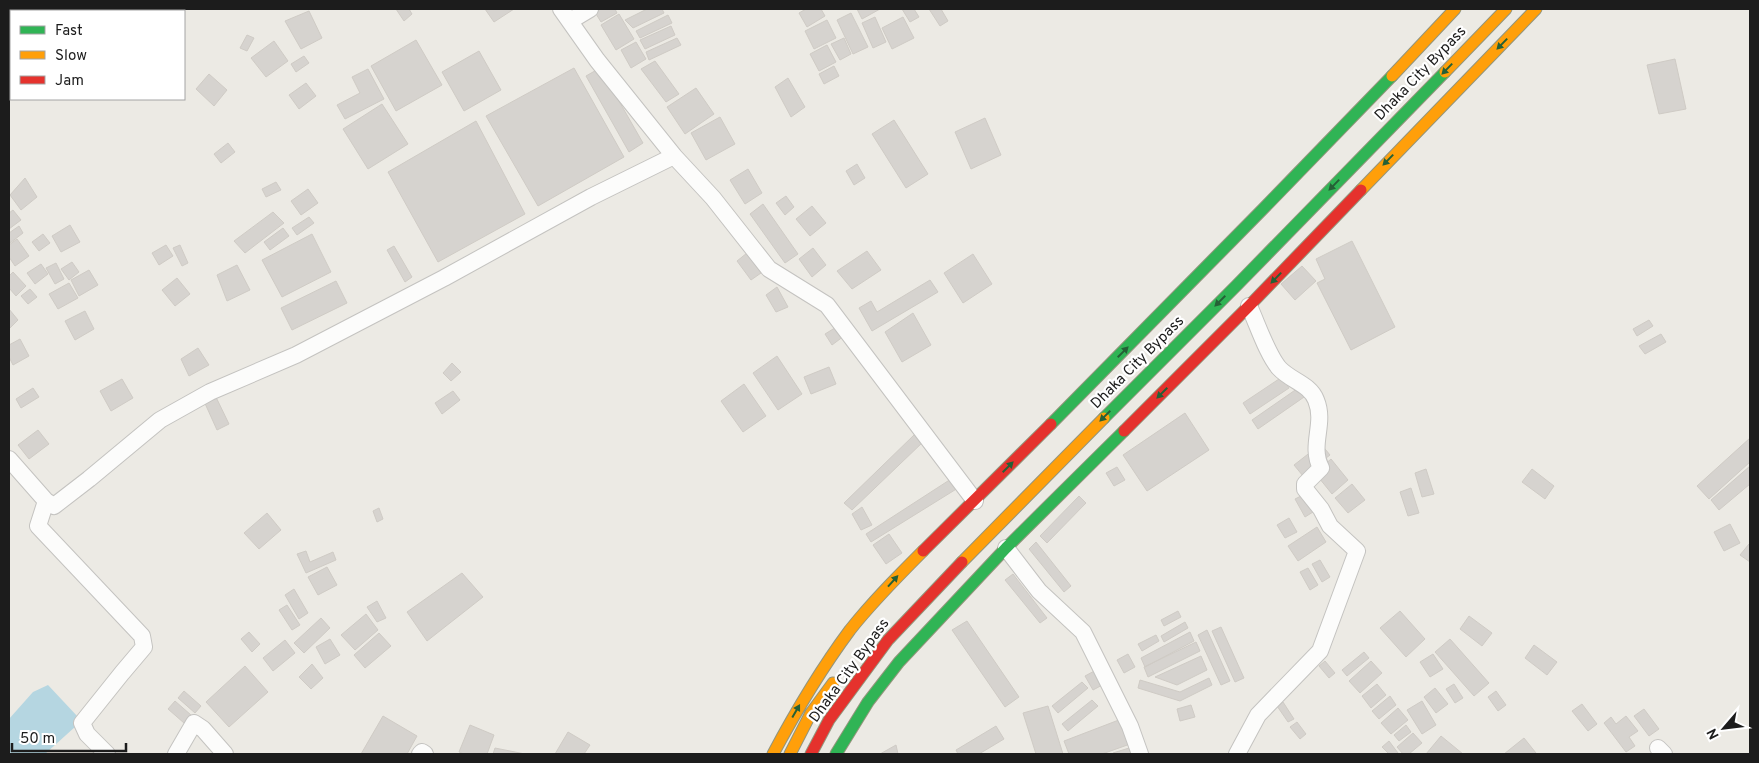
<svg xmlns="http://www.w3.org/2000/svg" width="1759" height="763" font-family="Overpass,sans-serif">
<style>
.water{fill:#b5d6e1}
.building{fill:#d6d3cf;stroke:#cfcbc5}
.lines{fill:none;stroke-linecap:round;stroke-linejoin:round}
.street-casing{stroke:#c4c3c0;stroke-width:18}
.fast-casing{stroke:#93957c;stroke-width:13}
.slow-casing{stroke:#93957c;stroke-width:13}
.jam-casing{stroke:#93957c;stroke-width:13}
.street{stroke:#fcfcfb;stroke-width:16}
.fast{stroke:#30b455;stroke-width:11}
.slow{stroke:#ff9f0a;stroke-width:11}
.jam{stroke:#e5322d;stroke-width:11}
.oneway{fill:#256036}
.labels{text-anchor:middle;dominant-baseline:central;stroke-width:4.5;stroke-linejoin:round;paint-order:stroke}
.street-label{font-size:15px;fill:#1c1c1c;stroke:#fff}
</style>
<rect width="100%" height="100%" fill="#eceae4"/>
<!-- water -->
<path class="water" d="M48,685l30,32 -2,9 -31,28h-36v-35l24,-27z"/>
<!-- building -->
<path class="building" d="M396,9h13l3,5 -8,7z
M485,9h29l-20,13z
M593,9h22l2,4 -16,9z
M647,9h15l2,4 -31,15 -8,-8z
M806,9h15l4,7 -18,11 -8,-14z
M857,9h23l-18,10z
M902,9h12l5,8 -9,5z
M929,9h12l7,12 -8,5z
M309,11l13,27 -21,11 -16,-28z
M851,13l17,34 -15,7 -16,-34z
M619,14l15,25 -18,11 -15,-25z
M668,15l4,8 -32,15 -4,-7z
M875,17l11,25 -13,6 -11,-25z
M903,17l11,21 -22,11 -10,-21z
M827,20l9,18 -22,11 -9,-18z
M671,26l4,9 -30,14 -5,-9z
M247,35l7,3 -7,13 -7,-3z
M677,38l4,7 -32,15 -3,-8z
M844,38l7,16 -11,6 -9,-16z
M416,40l26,45 -46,26 -25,-45z
M274,41l14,20 -22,16 -15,-19z
M636,42l10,17 -15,9 -10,-18z
M827,45l9,17 -17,9 -9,-17z
M479,51l22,39 -37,21 -22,-39z
M304,56l5,7 -13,9 -5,-8z
M1675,59l11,50 -27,5 -12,-49z
M655,61l24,33 -13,8 -25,-33z
M834,66l5,10 -15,8 -5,-10z
M574,68l50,89 -86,49 -52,-90z
M600,68l43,75 -14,9 -43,-76z
M368,69l16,30 -39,20 -8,-14 23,-12 -8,-16z
M209,74l18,16 -13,16 -18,-17z
M788,78l17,29 -14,10 -16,-30z
M306,83l10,13 -17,13 -10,-14z
M696,88l18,26 -29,20 -18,-27z
M382,104l26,40 -40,25 -25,-40z
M720,117l15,27 -29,16 -15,-27z
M985,118l16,37 -30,14 -16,-37z
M894,120l34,54 -22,14 -34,-54z
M476,121l49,93 -87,48 -50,-90z
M228,143l7,9 -14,11 -7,-9z
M857,164l8,14 -11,7 -8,-14z
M748,169l14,24 -17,11 -15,-24z
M25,178l12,19 -16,13 -11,-15z
M276,182l5,8 -15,7 -4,-8z
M308,189l10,14 -17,12 -10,-14z
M786,196l8,11 -9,8 -9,-12z
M763,204l35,50 -13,9 -35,-49z
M812,206l14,17 -16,13 -14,-17z
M13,210l8,10 -12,9v-16z
M273,212l11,11 -39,30 -11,-12z
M309,217l5,6 -17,12 -5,-7z
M70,225l10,17 -19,10 -9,-16z
M19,226l4,7 -13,10 -1,-10z
M283,228l6,8 -19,14 -6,-8z
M43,234l7,9 -11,8 -7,-9z
M312,234l19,38 -49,25 -20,-37z
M17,239l12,17 -14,10 -6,-9v-12z
M1352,241l43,86 -44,23 -34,-67 8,-4 -9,-20z
M166,245l7,11 -14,9 -7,-12z
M180,245l8,18 -6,3 -9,-18z
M394,246l18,31 -7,5 -18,-32z
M813,248l13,17 -14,12 -13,-18z
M867,251l14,19 -29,19 -15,-18z
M747,253l14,20 -10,7 -14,-19z
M973,254l19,30 -29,19 -19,-30z
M72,262l7,10 -10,8 -8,-11z
M56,263l8,16 -9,5 -9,-16z
M41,264l7,10 -13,10 -8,-11z
M237,265l13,25 -23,11 -10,-26z
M1302,266l14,15 -21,19 -14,-16z
M89,270l9,15 -19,11 -8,-16z
M13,272l13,14 -10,10 -7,-8v-12z
M177,278l13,16 -15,12 -13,-16z
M930,280l8,12 -66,39 -13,-23 12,-7 6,11z
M336,281l11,22 -55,27 -11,-22z
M69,283l9,15 -20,11 -9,-15z
M777,287l11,20 -12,5 -10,-17z
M30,289l7,8 -9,7 -7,-8z
M9,309l9,11 -8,8 -1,-1z
M85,311l9,18 -19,11 -10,-19z
M913,313l18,32 -29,17 -17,-30z
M1649,320l4,6 -16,10 -4,-7z
M838,326l6,10 -12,9 -7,-11z
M1661,334l5,8 -21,12 -6,-8z
M20,339l9,17 -16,9 -4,-8v-12z
M198,348l11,17 -20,11 -8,-17z
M777,356l25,38 -24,16 -25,-37z
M452,363l9,9 -10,9 -8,-8z
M829,367l7,17 -25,10 -7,-17z
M1282,377l7,11 -39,26 -7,-11z
M122,379l11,19 -22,13 -11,-20z
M744,384l22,32 -23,16 -22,-31z
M1301,386l6,9 -49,34 -6,-9z
M33,388l6,9 -18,11 -5,-9z
M453,391l7,9 -18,14 -7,-11z
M214,393l15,31 -12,6 -14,-31z
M1185,413l24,37 -62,41 -24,-36z
M38,430l11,14 -20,15 -11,-14z
M914,435l9,7 -71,68 -8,-7z
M1750,438v24l-41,37 -12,-13z
M1321,444l9,11 -27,21 -9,-11z
M1331,459l17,21 -16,14 -17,-21z
M1750,466v18l-31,26 -8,-10z
M1117,467l8,13 -11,6 -8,-13z
M1426,469l8,25 -12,3 -7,-24z
M1532,469l22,17 -9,13 -23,-17z
M951,479l7,9 -87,54 -5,-8z
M1352,484l13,16 -17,13 -13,-15z
M1411,488l8,25 -11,3 -8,-24z
M1303,495l10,17 -8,5 -10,-18z
M1079,496l7,7 -39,40 -7,-7z
M862,507l10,18 -11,5 -9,-16z
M379,508l4,11 -6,3 -4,-11z
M267,513l14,17 -22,19 -15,-16z
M1289,518l8,14 -12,6 -8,-13z
M1730,524l10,19 -16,8 -10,-19z
M1317,527l9,15 -28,19 -10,-15z
M889,534l13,19 -16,11 -13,-19z
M1036,542l35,44 -7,6 -35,-43z
M1749,544l1,1v17l-10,-7z
M306,551l4,11 23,-10 3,8 -30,13 -9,-19z
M1320,560l10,17 -8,5 -10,-18z
M327,567l10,18 -19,10 -10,-18z
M1308,568l10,17 -8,5 -10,-18z
M462,573l21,24 -56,44 -20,-29z
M1013,574l34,44 -7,5 -35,-43z
M294,589l14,24 -9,6 -14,-24z
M377,601l9,17 -9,4 -10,-15z
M287,605l13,20 -8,5 -13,-20z
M1178,611l3,6 -17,9 -3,-6z
M1400,611l25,28 -19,18 -26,-29z
M366,614l12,16 -23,20 -14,-15z
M1469,616l23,17 -10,13 -22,-17z
M321,618l9,10 -26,25 -10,-10z
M967,621l52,76 -14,10 -53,-77z
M1185,622l3,6 -24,14 -3,-6z
M1221,627l23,51 -9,4 -23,-51z
M1207,630l23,51 -9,4 -23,-50z
M249,632l11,12 -8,8 -11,-13z
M1190,632l4,9 -49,26 -4,-9z
M379,633l12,13 -26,22 -11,-13z
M1156,635l3,6 -17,10 -4,-7z
M330,639l10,16 -15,9 -9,-17z
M1450,639l39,44 -15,13 -39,-44z
M285,640l10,13 -22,18 -10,-13z
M1196,642l4,9 -52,26 -4,-10z
M1534,645l23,17 -10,13 -22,-17z
M1364,652l5,6 -22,18 -5,-6z
M1128,654l7,13 -11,6 -7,-13z
M1433,654l10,15 -13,8 -10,-15z
M1201,656l6,14 -30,15 -22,-8z
M1325,661l10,12 -6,5 -10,-12z
M1371,661l11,12 -22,20 -11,-12z
M312,664l11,14 -12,11 -12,-12z
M245,666l23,26 -39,35 -23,-25z
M1098,669l8,14 -13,7 -8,-14z
M1209,678l3,7 -32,16 -42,-13 2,-8 40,12z
M1082,682l6,6 -30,25 -6,-7z
M1377,684l9,11 -15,13 -9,-12z
M1454,684l9,14 -8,5 -9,-14z
M1435,688l13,16 -12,9 -12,-16z
M184,691l17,15 -6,7 -17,-15z
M1496,691l10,14 -8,6 -10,-14z
M1390,696l6,9 -17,14 -7,-8z
M1092,700l6,6 -30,25 -6,-7z
M175,701l16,14 -7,8 -16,-14z
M1422,701l14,24 -14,9 -15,-24z
M1283,702l11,17 -6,3 -11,-16z
M1582,704l15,20 -9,7 -16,-20z
M1191,705l4,12 -15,4 -3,-12z
M1048,706l15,48h-27l-13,-41z
M1398,708l10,12 -17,14 -10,-11z
M1644,709l15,20 -10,7 -15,-20z
M383,716l34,20 -10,18h-46z
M1626,716l12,15 -9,6 6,9 -9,6 -22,-29 7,-6 5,7z
M1124,718l9,25 -31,11h-33l-5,-13z
M1297,722l9,12 -6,5 -10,-12z
M470,725l24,10 -7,19h-23l-5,-2z
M1406,725l5,7 -12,9 -5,-6z
M996,726l8,13 -25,15h-21l-2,-4z
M568,732l22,13 -6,9h-29z
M1413,733l9,10 -13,11h-6l-6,-7z
M1441,736l22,18h-37z
M1524,738l12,15 -1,1h-31z
M1389,741l9,12 -1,1h-8l-7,-7z
M896,745l2,9h-18z
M495,748l30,6h-32z
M1129,748l2,6h-18v-1z"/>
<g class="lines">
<!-- street casing -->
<g class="street-casing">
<path id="street" d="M561,9l36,51 77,96 39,42 56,71 58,36 148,196
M570,21l20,-12
M9,459l37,42 -8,25 104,110 2,11 -22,26 -40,50 5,11 20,20
M46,501l8,5 35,-27 71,-59 50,-28 86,-37 148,-77 147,-81 83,-41
M1006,548l33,43 44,41 47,94 10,28
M1658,748l6,6
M176,754l18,-31 9,6 22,25
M420,754l2,-2 3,2
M1237,754l21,-39 62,-64 37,-100 -27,-25 -9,-17 -16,-20v-5l16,-16c-12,-23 5,-44 -5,-68 -6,-16 -25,-19 -37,-32 -12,-14 -22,-45 -30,-62"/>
</g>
<!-- fast casing -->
<g class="fast-casing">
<path id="fast" d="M1104,418l132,-132 209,-214
M1051,424l212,-215 129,-133
M836,754l32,-52 31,-40 107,-114 118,-117"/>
</g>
<!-- slow casing -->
<g class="slow-casing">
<path id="slow" d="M1445,72l61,-63
M1392,76l63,-67
M1361,190l175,-181
M962,562l142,-144
M773,754c23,-43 48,-85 77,-124 22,-28 48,-54 73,-79
M790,754l21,-41 22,-30"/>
</g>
<!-- jam casing -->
<g class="jam-casing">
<path id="jam" d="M1124,431l125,-125 112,-116
M923,551l128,-127
M811,754l18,-34 59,-80 74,-78"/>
</g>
<!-- street -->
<use href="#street" class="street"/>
<!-- fast -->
<use href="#fast" class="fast"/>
<!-- slow -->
<use href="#slow" class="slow"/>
<!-- jam -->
<use href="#jam" class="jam"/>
</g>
<!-- one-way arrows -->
<defs><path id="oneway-solid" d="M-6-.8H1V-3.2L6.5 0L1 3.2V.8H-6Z" transform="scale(1.25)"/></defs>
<g class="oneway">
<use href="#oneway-solid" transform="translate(1502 44) rotate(134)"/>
<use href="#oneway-solid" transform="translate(1447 69) rotate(134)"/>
<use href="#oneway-solid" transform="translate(1388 160) rotate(134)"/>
<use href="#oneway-solid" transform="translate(1334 185) rotate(134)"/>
<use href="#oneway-solid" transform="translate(1276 278) rotate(134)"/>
<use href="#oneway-solid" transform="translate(1220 301) rotate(135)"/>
<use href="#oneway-solid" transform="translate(1123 352) rotate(-45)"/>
<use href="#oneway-solid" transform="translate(1162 393) rotate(135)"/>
<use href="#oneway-solid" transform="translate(1105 416) rotate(135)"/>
<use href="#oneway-solid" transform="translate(1008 467) rotate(-45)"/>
<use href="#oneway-solid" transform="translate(893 581) rotate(-48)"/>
<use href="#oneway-solid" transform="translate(796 711) rotate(-60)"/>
</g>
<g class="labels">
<!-- street labels -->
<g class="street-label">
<text transform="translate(1421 74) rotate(-46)">Dhaka City Bypass</text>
<text transform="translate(1138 363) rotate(-45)">Dhaka City Bypass</text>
<text transform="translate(850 671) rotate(-54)">Dhaka City Bypass</text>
</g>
</g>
<!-- border -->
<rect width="1759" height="763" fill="none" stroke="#1c1c1c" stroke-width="20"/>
<!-- legend -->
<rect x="10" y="10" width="175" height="90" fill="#ffffff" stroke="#a4a4a4"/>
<rect x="20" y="26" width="25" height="8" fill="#30b455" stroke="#a4a4a4"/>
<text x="55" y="35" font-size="15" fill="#1c1c1c">Fast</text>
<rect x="20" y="51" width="25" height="8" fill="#ff9f0a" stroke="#a4a4a4"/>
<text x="55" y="60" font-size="15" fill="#1c1c1c">Slow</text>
<rect x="20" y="76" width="25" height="8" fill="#e5322d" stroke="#a4a4a4"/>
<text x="55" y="85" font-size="15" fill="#1c1c1c">Jam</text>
<!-- north arrow -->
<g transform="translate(1724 728) rotate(242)" stroke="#ffffff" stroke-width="4" paint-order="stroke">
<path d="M0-4L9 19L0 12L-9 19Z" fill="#1c1c1c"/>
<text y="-8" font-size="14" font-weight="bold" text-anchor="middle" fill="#1c1c1c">N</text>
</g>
<!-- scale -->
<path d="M12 743v8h114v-8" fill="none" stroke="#1c1c1c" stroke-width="2.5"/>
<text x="20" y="743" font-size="15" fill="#1c1c1c" stroke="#ffffff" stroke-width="4" paint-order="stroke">50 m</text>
</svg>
